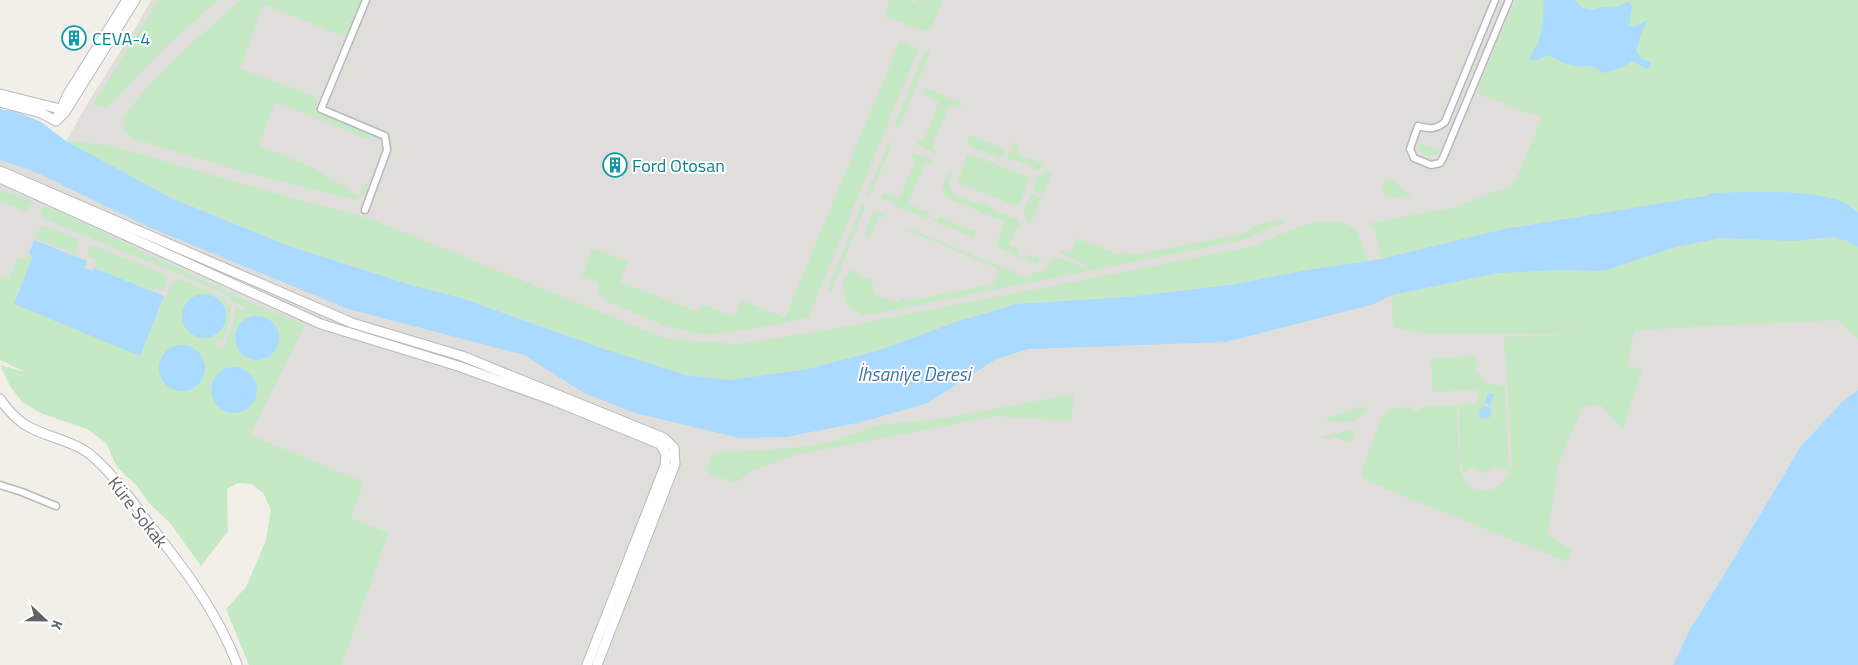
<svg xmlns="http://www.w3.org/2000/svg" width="1858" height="665" font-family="'Titillium Web',sans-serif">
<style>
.industrial{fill:#e0deda}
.green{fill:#c5e8c5}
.water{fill:#aadaff}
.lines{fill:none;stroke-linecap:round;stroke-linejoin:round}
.street-casing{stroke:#b5b8bc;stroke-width:9}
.secondary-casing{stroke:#b6babf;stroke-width:11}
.street{stroke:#fff;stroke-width:6}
.secondary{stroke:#fff;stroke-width:9}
.labels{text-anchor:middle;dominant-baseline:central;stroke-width:4;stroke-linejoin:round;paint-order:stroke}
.culture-label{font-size:18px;fill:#0d838f;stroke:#fff;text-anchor:start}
.street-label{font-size:18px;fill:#5f6368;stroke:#fff}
.water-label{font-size:19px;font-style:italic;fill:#4174aa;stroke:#fff}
</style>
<rect width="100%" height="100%" fill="#f1efe8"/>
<!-- industrial -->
<path class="industrial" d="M151,0h1707l-18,238 18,9v143l-16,12 -41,44 -79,132 -31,49 -18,38h-1331l47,-132 -38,-14 12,-37 -113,-46 -250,-76v-222l46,13 20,-10 23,-40 50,-79z"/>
<!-- green -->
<path class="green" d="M158,0h60l-54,48 -57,60 -14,-3z
M241,0h125l-16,39 -87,-35 -23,65 74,27 7,13 42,17 -2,4 11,4 -2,6 -94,-38 -18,43 61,25v2l6,3 3,4 22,9 -1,4 11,4 5,-12 4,1c-4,11 -7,15 -18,14l-107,-27 -113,-34 -7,-8 -1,-11c31,-47 76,-81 118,-119z
M890,0h18l7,3 1,-3h27l-11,27 -3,4h-5l-38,-14 -2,-3z
M1515,0h343v212l-5,-5 -140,-14 -8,3 -201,33 -123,30 -6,-27 -5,-9 86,-16 56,-22 7,-12 23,-55 -66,-25z
M900,41l18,8 -1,3 -109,266 -46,9 -54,8 -41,-8 -63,-27 -6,-9v-8l-16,-7 10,-26 4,-1 32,13 -8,20 78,30 4,-8 32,13 7,-17 44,18z
M925,50l5,2 -30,74 -3,1 -2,-3z
M926,88l36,15 -2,5 -11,-3 -17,43 5,2 -2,3 -18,-8 2,-5 5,1 15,-39 -16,-7z
M970,135l36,14 -3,8 -3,1 -31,-12 -2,-9z
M66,141l43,4 186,54 73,19 299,121 68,5 93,-14 427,-84c22,-10 58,-29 83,-24 6,1 12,4 18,7l12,32 -60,9 -78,15 -102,12 -112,7 -60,18 -76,28 -72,19 -79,11 -43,-5 -79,-25 -146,-52 -47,-12 -125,-40 -118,-48z
M889,142l3,3 -23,51 -2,-3z
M1014,142l5,2 -3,9 29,12 -11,6 -2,-4 -17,-7 -7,1 -1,-1z
M1420,143l20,8c-5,8 -16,5 -21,-1z
M914,153l19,7 -2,3 -5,-2 -18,43 22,9 -2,6 -33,-13 -1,-3 -13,-5 2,-5 16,6 17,-40 -5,-2z
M970,154l57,23 2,3 -10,25 -3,1 -59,-24 10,-27z
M950,170l2,2 -4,11 6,12 23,9 5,-2 10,5 2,4 19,7 4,-1 5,11 -5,-2 -8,19 10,4 -1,5 11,4 2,-4 11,5 -5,5 -40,-17 -1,-2 9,-23 -60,-25 -3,-8z
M1050,171l1,3 -8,21 -10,-4 3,-14z
M1391,179l15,13 7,3 -18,3 -11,-3 -3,-9 4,-6z
M0,189l34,13 -2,4 -3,-1 -2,4 2,1 -3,2 -26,-11z
M1032,194l10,4 -13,28 -6,-14z
M864,204l1,3 -33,83 -2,1 -2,-2 34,-84z
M43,207h5l8,3 184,88 65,27 -55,110 114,47 -13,36 38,15 -47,132h-93l-23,-56 20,-22 20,-47 5,-30 -8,-17 -12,-9 -13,-1 -11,6 1,42 -27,35 -30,-42 -21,-20 -14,-19 -19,-18 -11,-24 -19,-14 -44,-15 -20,-11 -13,-17 -10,-21 25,7 -25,-12v-84l9,3 9,-22 8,2 3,-5 4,2 107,100 24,-60 2,1 9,-18c9,1 18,6 26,9 33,12 35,20 22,52h-7l-2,6 9,4 12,-31 -1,-12 9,3 2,-4 -13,-4 -8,-9 -9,-4 -173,-71 -2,-2z
M876,211l9,5 -2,2 -4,-2 -9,22 -6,-3 9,-23z
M939,217l37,15 -2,4 -2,1 -39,-16 1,-2 3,2z
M1280,219l6,3 -43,18 -374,75h-6l-4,-3 -8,-2c-7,-13 -14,-28 -1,-39h6l3,4 13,5 2,14 25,9 2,-5 6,3 86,-17 6,-15 -94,-40 1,-2 122,51c3,-2 4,-4 7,-5 10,-5 13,-2 18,-15l4,-1 27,11 2,-3 -25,-11 -3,-4 12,3 7,-15 42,17 4,-4 11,4 107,-21 22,-11z
M42,225l34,13 3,4 -4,12 -40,-16z
M1833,237l14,4 11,6v92l-20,-19 -203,10 -4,14 1,1 -4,8 2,9 -2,1v4l14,1 -19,62 -22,-25 -18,2 -25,58 -10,69 23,16 -4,12 -200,-81 -6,-5 1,-6 20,-54 7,-7 22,-2 5,5 6,-5 56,-3 -1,-14 -44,2 -2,-34 45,-2v17h3c4,13 14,12 26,12l4,82 -2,4 -12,-5c-6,8 -14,10 -21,1l-10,5 -4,-13 -1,-51 -2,-1 2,58c6,37 49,32 53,-5l-8,-123 84,-2 -166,-2 -29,-6 -1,-32 106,-22 62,-3 44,1 72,-24 45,-9 72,3z
M92,245l74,30 2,4 -5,12 -7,-3 -2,4 -60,-24 3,-8 -8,-3 1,-3 -3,-1 2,-6z
M1074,394l-3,27 -75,-5 -201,39 -43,16 -17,12 -26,-9 1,-3 -4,-2 7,-16 92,-6 31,-7 42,-15 56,-5z
M1362,406l3,3c-6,17 -27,15 -41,10z
M1352,430l4,2 -5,11 -19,-7 -2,4 -10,-3z"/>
<!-- water -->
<path class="water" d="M1544,0h31l7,8 8,2 12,-3 11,1 17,-7 2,6 -3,18 7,1 12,-6 -6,11 -6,20 6,8 9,3v4l-4,3 -15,-8 -11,7 -18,5c-16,-11 -12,-5 -27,-7 -11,-2 -19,-6 -28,-11l-10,5h-10l10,-17 4,-15z
M0,109l17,3 24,10 25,19 105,57 118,48 125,40 47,12 146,52 79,25 43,5 79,-11 72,-19 76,-28 60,-18 112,-7 102,-12 78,-15 73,-11 123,-30 201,-33 8,-3c35,-1 121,-7 145,19v35l-11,-6 -14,-4 -40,4 -72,-3 -45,9 -72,24 -44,-1 -62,3 -106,22 -18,9 -148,38 -197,7 -33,10 -68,44 -66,19 -76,15 -46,1 -105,-25 -51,-20 -60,-38 -176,-46 -197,-81 -118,-57 -33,-11z
M34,240l53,21 -2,7 8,3 1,-3 70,28 -24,60 -126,-52 19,-48 -4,-2z
M182 316a22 22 0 1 1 44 0a22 22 0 1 1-44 0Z
M235 338a22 22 0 1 1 44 0a22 22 0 1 1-44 0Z
M159 368a23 23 0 1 1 46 0a23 23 0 1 1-46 0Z
M211 390a23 23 0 1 1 46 0a23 23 0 1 1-46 0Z
M1858,390v275h-185l18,-38 31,-49 79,-132 41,-44z
M1489,393l5,1 -5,14 2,2 -1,6 -2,2 -8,1 -1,-7 4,-6 5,1 1,-3 -4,-1 2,-9z"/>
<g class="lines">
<!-- street casing -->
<g class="street-casing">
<path id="street" d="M1495,0l-50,122c-10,8 -15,7 -27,4l-8,23 4,9 17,7 9,-2 3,-5 66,-158
M365,210l22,-60 -2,-14 -64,-27 45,-109
M0,485l22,7 34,14"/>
</g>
<!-- secondary casing -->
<g class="secondary-casing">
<path id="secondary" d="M0,94l60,15
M0,102l41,11 15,8
M56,120l12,-26 59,-94
M56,121l9,-9 70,-112
M0,171l352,152 110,33 202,82 10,10 1,16 -78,201
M0,178l321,146 137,42 97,35 105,43 6,10 -1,12 -78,199
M0,399c7,10 14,18 24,25 19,13 50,16 68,32 21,18 38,42 54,64 36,46 70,89 91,144"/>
</g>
<!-- street -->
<use href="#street" class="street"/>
<!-- secondary -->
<use href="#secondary" class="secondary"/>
</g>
<!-- icons -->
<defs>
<g id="building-ring" transform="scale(1.25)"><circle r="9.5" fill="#fff" stroke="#0f9aa8" stroke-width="1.5"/><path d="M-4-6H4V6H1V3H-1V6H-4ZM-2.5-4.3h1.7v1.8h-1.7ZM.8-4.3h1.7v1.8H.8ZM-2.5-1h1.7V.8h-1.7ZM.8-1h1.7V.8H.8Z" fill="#0f9aa8"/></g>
</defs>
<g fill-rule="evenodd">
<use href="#building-ring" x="74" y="38"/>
<use href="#building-ring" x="615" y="165"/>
</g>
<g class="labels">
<!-- culture labels -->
<g class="culture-label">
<text x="92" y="38">CEVA-4</text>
<text x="632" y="165">Ford Otosan</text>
</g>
<!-- street labels -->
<g class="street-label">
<text transform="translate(138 512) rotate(52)">Küre Sokak</text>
</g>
<!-- water labels -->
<g class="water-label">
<text x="914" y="373">İhsaniye Deresi</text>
</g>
</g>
<!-- north arrow -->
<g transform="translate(45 620) rotate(112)" stroke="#ffffff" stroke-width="4" paint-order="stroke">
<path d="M0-4L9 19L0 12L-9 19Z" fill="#5f6368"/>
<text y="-8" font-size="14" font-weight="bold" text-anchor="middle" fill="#5f6368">K</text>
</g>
</svg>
